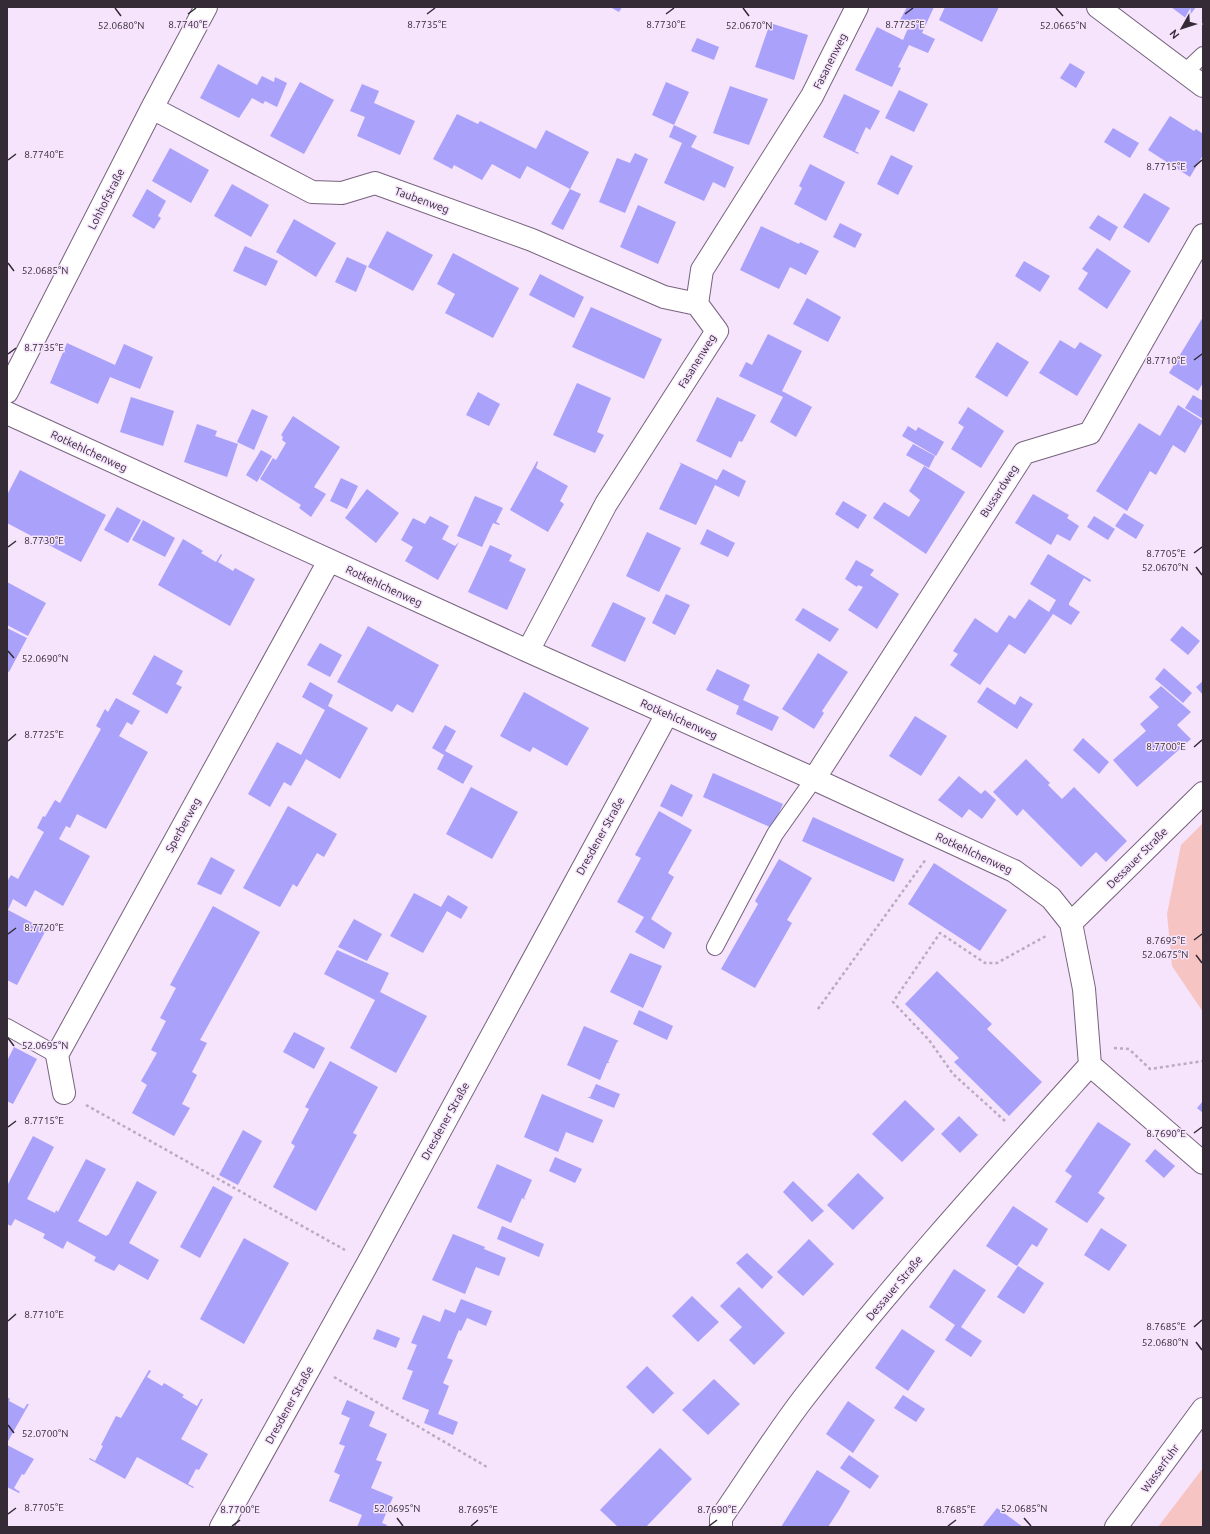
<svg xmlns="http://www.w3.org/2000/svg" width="1210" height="1534" font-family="Ubuntu,sans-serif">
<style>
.green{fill:#f6c4c3}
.building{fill:#a9a1fa}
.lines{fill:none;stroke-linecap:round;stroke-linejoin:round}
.lane-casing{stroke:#77637d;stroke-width:18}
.street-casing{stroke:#77637d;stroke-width:24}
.secondary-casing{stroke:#77637d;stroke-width:24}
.path{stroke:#baabc0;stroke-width:2.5;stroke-dasharray:3 3;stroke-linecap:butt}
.lane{stroke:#fff;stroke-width:16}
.street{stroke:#fff;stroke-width:22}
.secondary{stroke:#fff;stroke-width:22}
.ticks{fill:none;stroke:#342b37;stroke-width:1.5}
.labels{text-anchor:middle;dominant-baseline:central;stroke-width:3;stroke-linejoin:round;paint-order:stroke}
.street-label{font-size:11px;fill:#342b37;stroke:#f6e3fc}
.ticks-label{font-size:10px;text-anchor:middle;fill:#342b37;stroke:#f6e3fc;stroke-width:3;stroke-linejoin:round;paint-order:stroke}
</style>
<rect width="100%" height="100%" fill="#f6e3fc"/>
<!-- green -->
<path class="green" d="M1203,823v189l-31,-46 -5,-52 14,-69z
M1203,1468v59h-45z"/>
<!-- building -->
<path class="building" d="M610,7h12l-3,5z
M907,7h27l-12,26 13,6 -7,14 -19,-8 -11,22 3,1 -9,19 -37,-17 22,-43 26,13 6,-14 -10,-4z
M945,7h54l-17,35 -43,-22z
M1171,7h25l-9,12z
M770,23l38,12 -14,45 -39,-13z
M697,38l22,9 -5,13 -23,-9z
M1070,63l15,9 -9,16 -16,-10z
M218,64l39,21 5,-9 12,6 1,-5 12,6 -10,24 -12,-6 -2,3 -11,-6 -13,20 -39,-20z
M300,82l34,18 -30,54 -34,-18z
M666,82l23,10 -15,33 -22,-10z
M362,84l17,7 -5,12 41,18 -15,34 -43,-19 8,-19 -15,-6z
M730,86l38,13 -19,46 -36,-12z
M899,90l29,14 -14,28 -29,-14z
M844,94l36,17 -10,19 -4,-3 -11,24 4,2 -1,1 -35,-17z
M457,114l21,10 2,-3 56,28 10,-19 43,22 -19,37 -43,-23 -7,13 -28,-15 -10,16 -28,-15 -2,4 -19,-10z
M1170,116l24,15 2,-2 7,5v21l-13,22 -42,-27z
M674,125l23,11 -6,11 43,20 -9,21 -12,-6 -9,19 -40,-18 18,-40 -13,-6z
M1113,128l26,15 -9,15 -26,-16z
M170,148l39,22 -18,33 -39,-22z
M635,153l13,6 -23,54 -26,-11 18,-44 13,5z
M891,155l22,11 -15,29 -21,-11z
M810,164l35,18 -19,39 -32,-17 8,-16 -3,-2z
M232,184l37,21 -18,32 -37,-21z
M147,189l19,12 -8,15 3,2 -7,11 -22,-13z
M570,189l11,5 -18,36 -12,-6z
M1144,193l26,15 -21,35 -26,-16z
M638,205l38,17 -18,42 -38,-17z
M1098,215l20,12 -8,14 -21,-13z
M294,219l42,24 -20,34 -40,-25z
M840,223l22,11 -7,14 -22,-11z
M761,226l38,18 1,-2 19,9 -13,24 -16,-8 -11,22 -39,-19z
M387,231l46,24 -20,36 -45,-24z
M245,246l33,15 -12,25 -33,-15z
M1097,248l34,23 -24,38 -29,-20 10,-16 -6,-4z
M453,253l66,35 -26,50 -48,-25 10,-19 -18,-10z
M347,257l20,9 -11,26 -21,-10z
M1024,261l26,15 -10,16 -25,-16z
M540,274l44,23 -10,21 -45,-23z
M807,298l34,19 -13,25 -35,-18z
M591,307l71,32 -18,40 -72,-32z
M1203,317v66l-5,8 -29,-18z
M768,334l34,17 -20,40 30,16 -16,30 -26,-15 13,-25 -44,-21 7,-14 6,3z
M1060,340l15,9 5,-7 22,13 -25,41 -38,-23z
M997,342l32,20 -22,35 -32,-20z
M67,343l48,22 9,-21 29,13 -13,32 -30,-12 -12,27 -48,-21z
M577,383l34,15 -14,34 7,3 -9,18 -42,-18z
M478,392l22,12 -11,22 -23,-11z
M1193,395l10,6v18l-18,-11z
M131,397l43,14 -11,35 -43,-14z
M717,397l39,18 -14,27 -3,-1 -8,17 -35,-17z
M1178,405l25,16 -18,32 -12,-8 -17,30 -6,-4 -23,40 -31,-20 43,-68 21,13z
M968,407l36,24 -23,37 -30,-19 13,-22 -6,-4z
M252,409l16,7 -14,34 -17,-8z
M293,416l47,31 -26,40 12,7 -15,23 -12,-9 2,-3 -41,-26 13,-21 3,2 10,-17 -4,-3 1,-3 -2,-2z
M197,424l20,7 -2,5 23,8 -11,33 -43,-15z
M908,426l8,5 2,-4 26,15 -8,14 -34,-20z
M913,444l22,12 -6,12 -23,-13z
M261,450l11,6 -15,26 -11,-7z
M537,461l1,1 -2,6 32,18 -8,15 4,3 -16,28 -38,-22z
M679,462l38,18 6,-11 23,12 -7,16 -24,-12 -19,40 -37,-16 22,-45z
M924,466l41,26 -39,62 -53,-36 11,-16 25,15 11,-17 -11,-9z
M20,470l86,45 -25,47 -74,-39v-28z
M341,478l17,8 -11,23 -17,-8z
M367,489l32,24 -23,30 -31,-25z
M1033,494l36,21 -2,3 12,8 -9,15 -13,-7 -6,11 -36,-22z
M475,496l28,12 -7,14 4,2 -1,1 -6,-2 -11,24 -25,-11z
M843,501l24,14 -9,14 -23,-15z
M117,507l24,13 -13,23 -24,-13z
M1124,513l20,12 -8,14 -21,-13z
M430,516l19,10 -7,13 13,7 4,-4 -21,38 -33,-19 8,-14 -12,-7 12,-22 12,6z
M1094,516l21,13 -7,11 -21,-13z
M143,520l32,18 -10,19 -33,-17z
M707,529l28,14 -7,14 -28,-13z
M647,532l34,16 -22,44 -33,-16z
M183,539l20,12 -2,2 15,9 5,-8 1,1 -4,7 15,9 2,-3 20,11 -25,47 -72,-41z
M490,545l22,10 -3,6 17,8 -19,41 -39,-18z
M1048,554l43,26 -1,2 -6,-4 -15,25v2l11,7 -9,13 -18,-11 -28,40 -16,-10 -29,41 -30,-20 8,-11 -5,-3 22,-33 22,15 12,-18 6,4 14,-20 20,13 7,-12 -26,-16z
M856,560l18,10 -4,5 29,19 -22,35 -29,-19 15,-23 -5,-2 -1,2 -12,-8z
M7,582l39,21 -18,33 -21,-11z
M666,594l24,11 -15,30 -23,-12z
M613,602l33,16 -21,44 -34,-16z
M803,608l36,21 -9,13 -35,-22z
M368,626l71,39 -26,48 -16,-9 -5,8 -55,-30z
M1182,626l18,15 -12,14 -18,-15z
M7,628l20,10 -18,34 -2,-1z
M320,643l22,12 -12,22 -23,-12z
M818,653l30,19 -26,39 2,2 -10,16 -32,-20z
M154,655l29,16 -7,13 6,3 -15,27 -35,-20z
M1164,668l28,25 -9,10 -28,-24z
M717,669l33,16 -7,15 36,17 -7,14 -36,-17 3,-8 -33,-16z
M1203,681v14l-7,-8z
M310,682l23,13 -5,11 40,22 -28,51 -34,-20 -15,27 -7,-4 -14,25 -22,-13 29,-52 24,13 24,-45 -23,-13z
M1161,686l30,26 -14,13 14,14 -54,48 -24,-27 33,-29 -6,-7 19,-17 -10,-10z
M987,687l28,18 5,-9 13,8 -16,25 -40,-27z
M524,692l65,36 -22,38 -34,-19 -3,5 -30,-16z
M116,698l24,13 -8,14 -5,-3 -8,14 29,16 -42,77 -29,-15 -7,14 -4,-2 -7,13 31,17 -27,50 -28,-16 -9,17 -13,-8 -5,11 38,20 -29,55 -10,-5v-98l4,-7 7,4 26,-47 -7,-4 6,-12 2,1 10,-17 5,3 41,-74 -5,-3 9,-17 3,3z
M915,716l32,20 -26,40 -32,-20z
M445,725l11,6 -11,20 28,15 -10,18 -26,-15 7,-14 -12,-7z
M1083,738l26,24 -10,12 -26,-24z
M1026,759l24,24 -2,2 14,14 12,-12 53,54 -21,21 -10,-10 -15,15 -58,-58 -6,7 -24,-24z
M713,773l70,31 -11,24 -69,-31z
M959,776l22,18 4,-4 11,10 -14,19 -13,-10 -7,9 -24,-18z
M671,784l22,11 -11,22 -22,-11z
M471,787l47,25 -26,47 -46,-25z
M288,806l49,28 -13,23 -7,-4 -20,34 -4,-3 -13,23 -37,-19z
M659,811l33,19 -24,43 6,4 -23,42 21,14 -8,16 -29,-17 9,-15 -27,-15 24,-44 -6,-3z
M813,817l91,42 -10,23 -92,-41z
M211,857l24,13 -14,25 -24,-11z
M779,859l33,19 -25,42 5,3 -37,65 -34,-19 37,-65 -3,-3z
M934,863l73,47 -27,41 -72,-47z
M414,893l27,14 7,-12 20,12 -7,12 -14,-8 -24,42 -33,-17z
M213,906l47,26 -60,108 7,3 -15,29 5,3 -15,29 8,4 -16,28 -42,-23 15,-28 -6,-4 16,-28 -6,-3 15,-29 -6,-3 16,-30 -6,-3z
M354,919l28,15 -15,27 -29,-14z
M337,950l52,23 -9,19 47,24 -31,57 -46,-25 25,-48 -51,-26z
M630,953l32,13 -19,42 -33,-16z
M937,971l55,53 -5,5 55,53 -33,34 -55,-54 5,-4 -54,-54z
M639,1010l34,16 -6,14 -34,-16z
M584,1026l35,15 -2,1 -9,20 2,1h-3l-7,17 -33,-15z
M294,1032l31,16 -11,21 -31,-17z
M14,1047l23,12 -24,45 -6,-3v-40z
M330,1061l48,26 -25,46 4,2 -41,76 -43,-24 22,-41 -4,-3 18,-34 -4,-2z
M596,1084l24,10 -6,14 -27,-11h3z
M542,1094l61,26 -10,23 -27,-11 -8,20 -34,-15z
M905,1100l30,29 -33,33 -30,-28z
M1203,1101v12l-6,-5z
M959,1116l19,19 -18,18 -19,-19z
M1098,1122l33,22 -33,49 7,5 -18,25 -32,-21 17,-26 -7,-5z
M243,1130l19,11 -24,44 -19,-10z
M33,1136l21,11 -27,52 28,14 1,-3 2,2 28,-53 20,10 -28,52 28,15 3,-2 28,-53 20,11 -28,51 30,17 -11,20 -29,-16 -5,7 -20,-10 2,-4 -29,-16 -4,8 -20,-11 2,-4 -30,-15 -4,7 -4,-2v-38z
M1155,1149l20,17 -11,12 -19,-17z
M555,1157l27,12 -7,14 -26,-12z
M497,1164l35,16 -8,18 2,2 -4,-2 -11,25 -34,-15z
M858,1173l26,25 -31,32 -26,-25z
M793,1181l31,30 -12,11 -29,-30z
M213,1186l20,11 -33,61 -20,-11z
M1013,1206l35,23 -11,18 -5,-3 -15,22 -31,-20z
M502,1226l42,18 -5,13 -42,-18z
M1101,1228l26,17 -18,26 -25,-16z
M453,1234l32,13 -1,2 22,9 -7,18 -23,-9 -11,27 -33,-14z
M244,1238l45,25 -45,81 -44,-25z
M809,1239l25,25 -31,32 -26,-24z
M747,1253l26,24 -11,12 -26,-26z
M1018,1266l26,17 -20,31 -27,-17z
M954,1269l32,21 -25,37 21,14 -11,16 -26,-17 10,-15 -26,-18z
M739,1287l46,46 -31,32 -25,-25 13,-13 -22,-21z
M692,1296l27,26 -21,20 -26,-26z
M461,1299l31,12 -6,15 -19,-8 -6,13 -2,-1 -12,28 6,2 -10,23 6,3 -11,28 20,8 -5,13 -29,-12 5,-13 -27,-11 11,-28 -6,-2 10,-24 -6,-2 12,-28 17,7 5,-13 10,4z
M377,1329l23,9 -4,10 -23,-9z
M902,1329l33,22 -27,40 -33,-23z
M647,1366l27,27 -21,21 -27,-27z
M149,1370l2,1 -4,6 15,9 2,-3 20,12 -2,2 15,9 4,-7h2l-22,40 27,15 -9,16 -3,-1 -8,15 6,3 -1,1 -56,-31 -12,22 -36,-20 1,-1 5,3 8,-15 -2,-1 15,-29 5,2z
M714,1379l26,25 -32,31 -26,-25z
M903,1395l22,14 -9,13 -22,-14z
M7,1397l3,2 -1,2 15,8 3,-5h2l-22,39z
M347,1400l28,12 -6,14 18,8 -11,26 6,2 -11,26 22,9 -11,26 5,2 -1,2h-29l5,-12 -33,-14 11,-26 -6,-3 11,-26 -6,-2 11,-26 -9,-4z
M848,1401l27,19 -22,33 -27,-19z
M7,1445l27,14 -10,16 -2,-1 -8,14 6,4 -1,1 -12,-6z
M660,1448l32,31 -46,48h-28l-18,-17z
M849,1455l30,21 -9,13 -30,-21z
M817,1470l33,21 -11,19 -11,17h-47z
M997,1508l26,19h-41z"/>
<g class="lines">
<!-- lane casing -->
<g class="lane-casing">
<path id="lane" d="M1185,72l18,-17
M715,947l60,-113 39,-55
M7,1027l50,28"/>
</g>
<!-- street casing -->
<g class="street-casing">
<path id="street" d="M1098,7l105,79
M152,108l160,84 30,1 33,-10 157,57 132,57 33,7
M7,392l145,-284 54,-101
M7,413l521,238 286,128 200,92 37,27 20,25 13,66 6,76 113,98
M528,651l78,-147 111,-173 -20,-27 5,-34 110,-174 45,-89
M814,779l210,-326 66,-20 113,-198
M1071,923l132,-130
M64,1093l-7,-38 272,-494
M221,1527l147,-264 299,-549
M721,1527v-9c27,-39 53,-81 82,-119 90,-116 189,-225 287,-334"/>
</g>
<!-- secondary casing -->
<g class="secondary-casing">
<path id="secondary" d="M1116,1527l87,-118"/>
</g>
<!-- path -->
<path class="path" d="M818,1009l108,-150
M1114,1048l15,1 21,20 53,-8
M86,1105l259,145
M1005,1121l-52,-47 -24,-34 -36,-38 47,-69 45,30h12l49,-27
M334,1377l153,90"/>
<!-- lane -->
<use href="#lane" class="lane"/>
<!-- street -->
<use href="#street" class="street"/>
<!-- secondary -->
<use href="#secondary" class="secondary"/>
</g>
<!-- ticks -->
<path class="ticks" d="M115,8l6,8M743,8l6,8M1056,8l7,8M188,14l8,-6M427,14l8,-6M666,14l8,-6M905,14l8,-6M8,160l8,-6M1194,167l8,-7M8,263l6,8M8,354l8,-6M1194,360l8,-6M8,547l8,-6M1194,553l8,-6M1196,567l6,8M8,651l6,7M8,741l8,-7M1194,747l8,-7M8,934l8,-6M1194,940l8,-6M1196,955l6,8M8,1038l6,8M8,1127l8,-6M1194,1133l8,-6M8,1321l8,-7M1194,1327l8,-7M1196,1342l6,8M8,1425l6,8M8,1514l8,-6M397,1518l6,8M1024,1518l7,8M232,1526l8,-6M471,1526l7,-6M709,1526l8,-6M948,1526l8,-6"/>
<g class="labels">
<!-- street labels -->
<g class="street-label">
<text transform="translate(830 61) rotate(-63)">Fasanenweg</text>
<text transform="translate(106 199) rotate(-63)">Lohhofstraße</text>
<text transform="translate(422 200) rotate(20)">Taubenweg</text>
<text transform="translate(697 361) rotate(-58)">Fasanenweg</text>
<text transform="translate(89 451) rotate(25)">Rotkehlchenweg</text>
<text transform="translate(999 491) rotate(-57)">Bussardweg</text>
<text transform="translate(384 586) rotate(25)">Rotkehlchenweg</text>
<text transform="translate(679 719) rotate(24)">Rotkehlchenweg</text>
<text transform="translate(183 825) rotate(-61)">Sperberweg</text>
<text transform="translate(600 836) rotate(-61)">Dresdener Straße</text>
<text transform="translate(974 853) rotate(25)">Rotkehlchenweg</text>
<text transform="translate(1137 858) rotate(-45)">Dessauer Straße</text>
<text transform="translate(445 1121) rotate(-61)">Dresdener Straße</text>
<text transform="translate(894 1288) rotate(-50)">Dessauer Straße</text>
<text transform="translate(289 1405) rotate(-61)">Dresdener Straße</text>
<text transform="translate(1160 1468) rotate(-54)">Wasserfuhr</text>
</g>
</g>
<g class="ticks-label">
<text x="188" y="28">8.7740°E</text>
<text x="427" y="28">8.7735°E</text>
<text x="666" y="28">8.7730°E</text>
<text x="905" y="28">8.7725°E</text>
<text x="121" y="29">52.0680°N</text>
<text x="749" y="29">52.0670°N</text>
<text x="1063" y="29">52.0665°N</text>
<text x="44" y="158">8.7740°E</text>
<text x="1166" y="170">8.7715°E</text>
<text x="45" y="274">52.0685°N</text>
<text x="44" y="351">8.7735°E</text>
<text x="1166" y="364">8.7710°E</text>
<text x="44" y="544">8.7730°E</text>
<text x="1166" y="557">8.7705°E</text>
<text x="1165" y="571">52.0670°N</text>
<text x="45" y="662">52.0690°N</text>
<text x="44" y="738">8.7725°E</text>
<text x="1166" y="750">8.7700°E</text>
<text x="44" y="931">8.7720°E</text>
<text x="1166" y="944">8.7695°E</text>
<text x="1165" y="958">52.0675°N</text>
<text x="45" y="1049">52.0695°N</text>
<text x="44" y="1124">8.7715°E</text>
<text x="1166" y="1137">8.7690°E</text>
<text x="44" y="1318">8.7710°E</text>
<text x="1166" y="1330">8.7685°E</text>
<text x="1165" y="1346">52.0680°N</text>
<text x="45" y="1437">52.0700°N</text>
<text x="44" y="1511">8.7705°E</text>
<text x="397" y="1512">52.0695°N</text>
<text x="1024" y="1512">52.0685°N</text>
<text x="240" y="1513">8.7700°E</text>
<text x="478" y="1513">8.7695°E</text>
<text x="717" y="1513">8.7690°E</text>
<text x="956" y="1513">8.7685°E</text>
</g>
<!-- border -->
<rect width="1210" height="1534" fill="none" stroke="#342b37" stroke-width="16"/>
<!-- north arrow -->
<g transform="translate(1182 28) rotate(231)" stroke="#f6e3fc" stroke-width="3" paint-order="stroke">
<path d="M0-3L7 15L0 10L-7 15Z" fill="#342b37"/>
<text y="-6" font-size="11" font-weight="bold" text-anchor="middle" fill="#342b37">N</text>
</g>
</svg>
